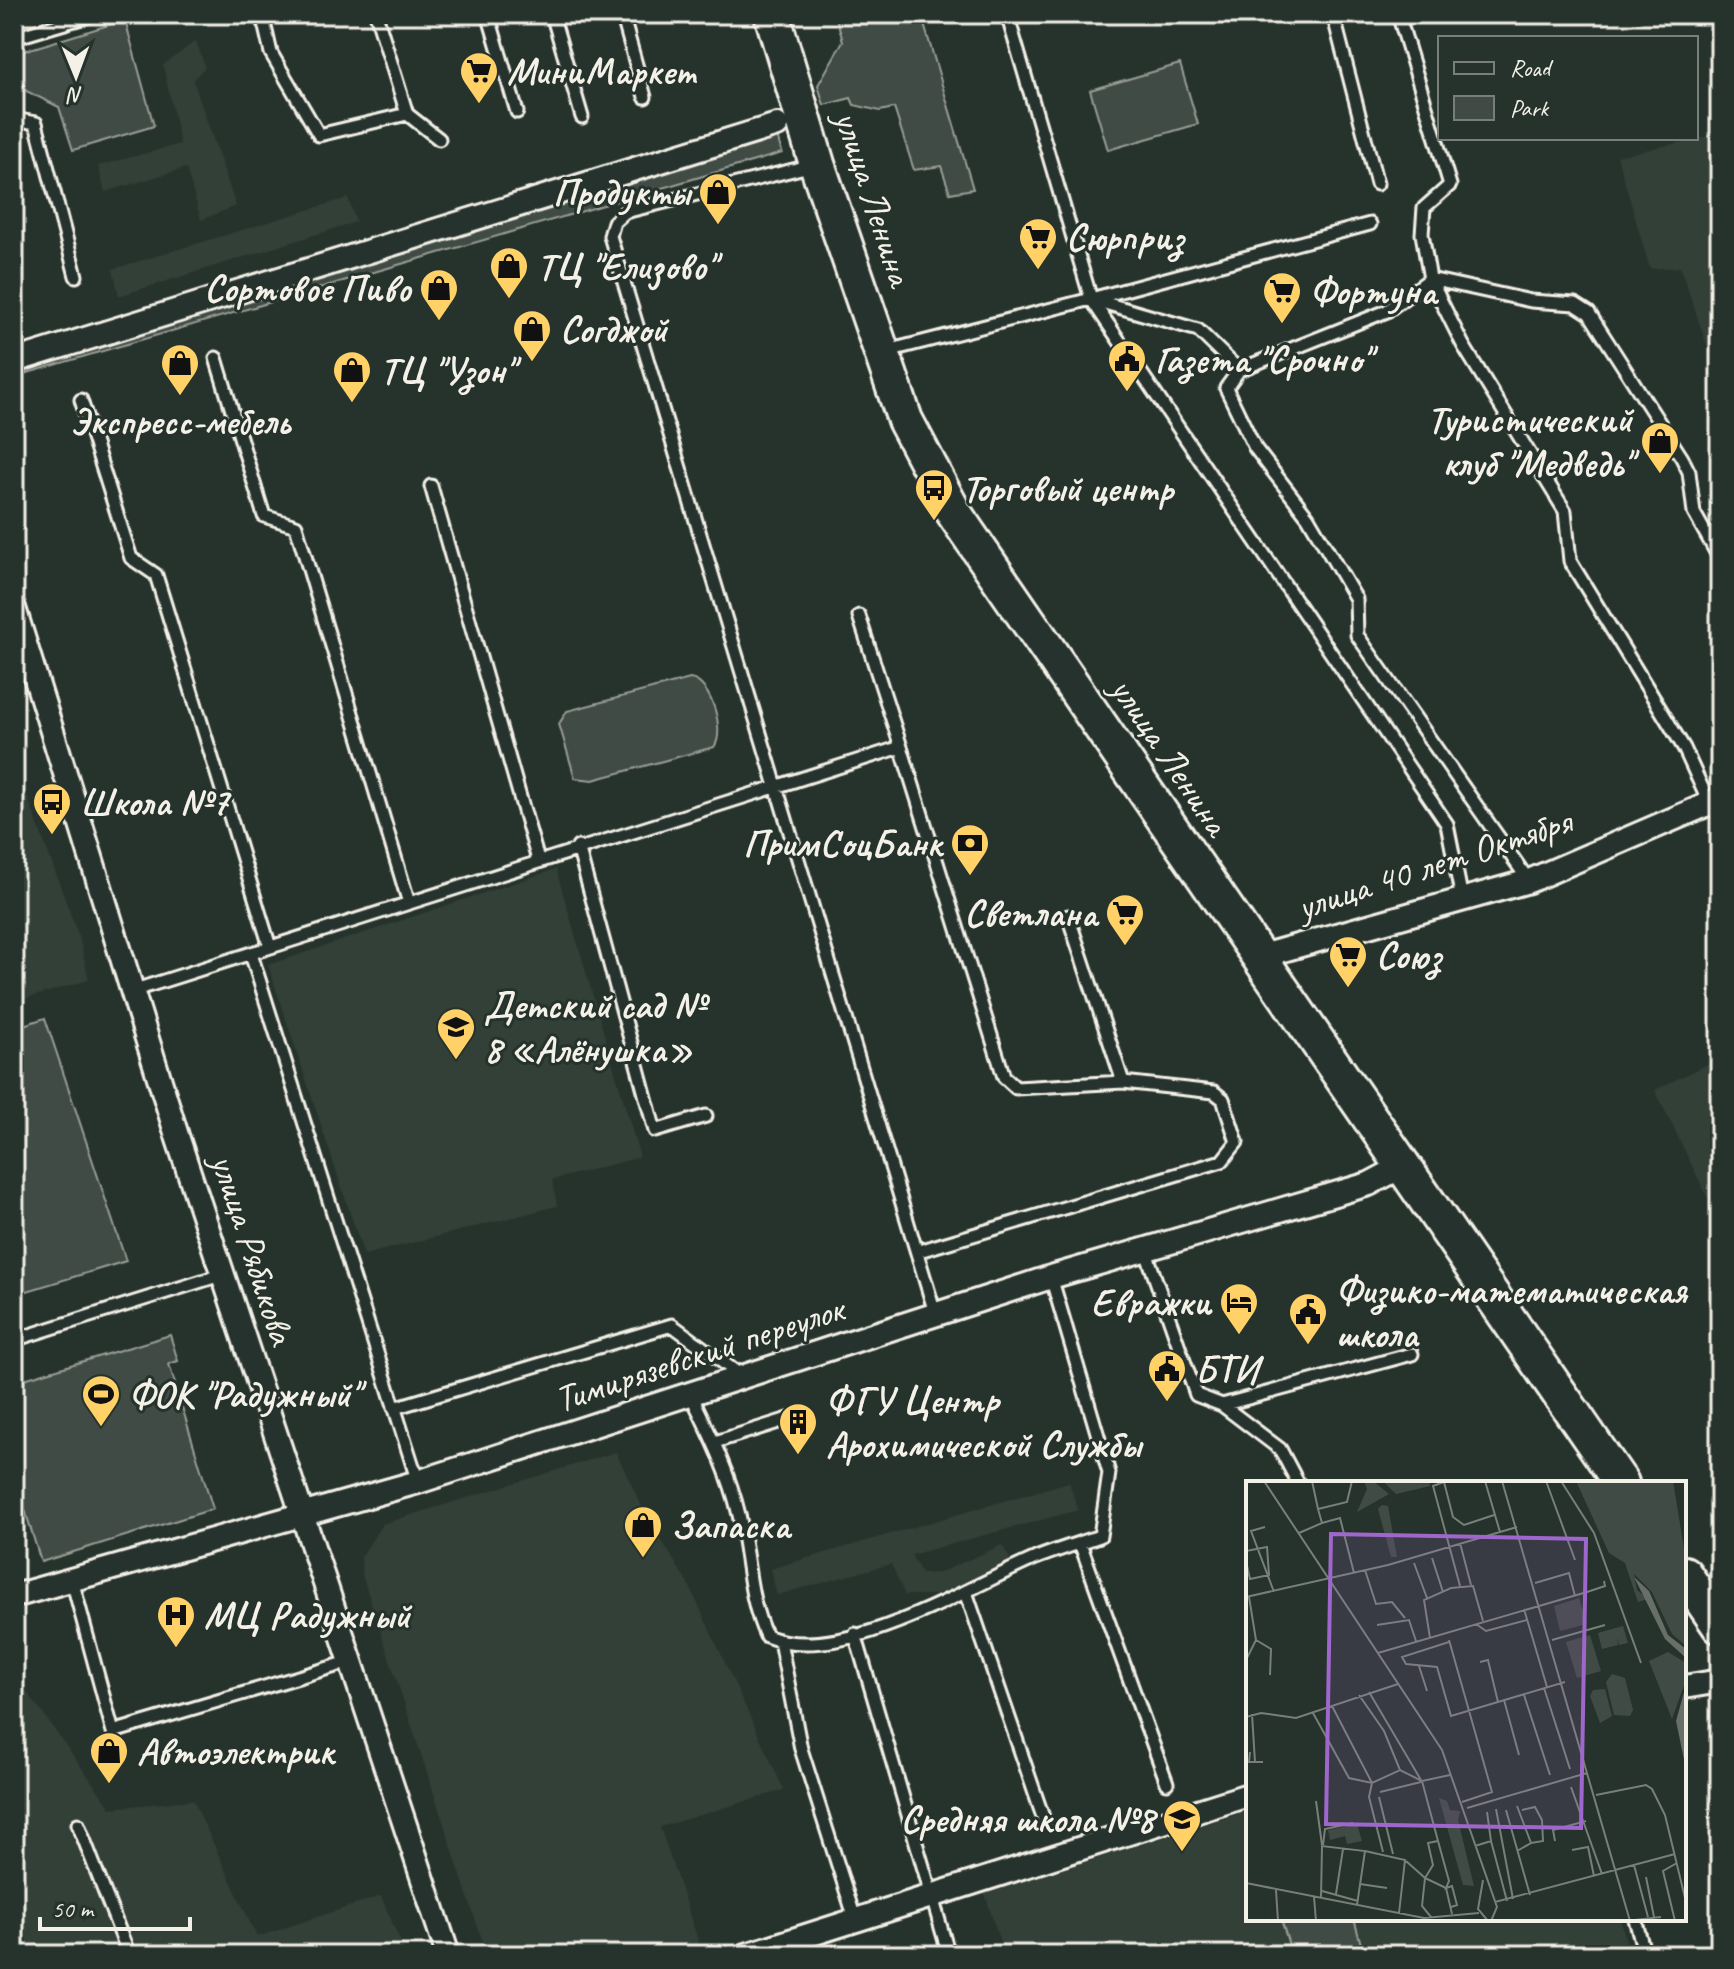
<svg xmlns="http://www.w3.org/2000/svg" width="1734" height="1969" font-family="Caveat,sans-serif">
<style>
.built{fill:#333f39}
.green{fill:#414b45;stroke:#9a9e96;stroke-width:2}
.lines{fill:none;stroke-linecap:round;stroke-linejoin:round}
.lane-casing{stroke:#f4f1e8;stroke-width:17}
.street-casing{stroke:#f4f1e8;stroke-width:28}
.primary-casing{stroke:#f4f1e8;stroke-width:40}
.lane{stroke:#26332d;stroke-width:11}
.street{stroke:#26332d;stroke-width:22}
.primary{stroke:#26332d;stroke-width:34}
.labels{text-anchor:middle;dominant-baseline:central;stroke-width:6;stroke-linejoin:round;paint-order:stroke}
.poi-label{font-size:38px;font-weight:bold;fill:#f4f1e8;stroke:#26332d;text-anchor:start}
.street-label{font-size:38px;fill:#f4f1e8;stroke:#26332d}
.inset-road{fill:none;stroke:#787f78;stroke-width:2}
.view{fill:#9f67cb;fill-opacity:0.15;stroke:#9f67cb;stroke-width:4}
.inset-edge{fill:none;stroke:#f4f1e8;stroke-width:4}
</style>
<rect width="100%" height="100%" fill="#26332d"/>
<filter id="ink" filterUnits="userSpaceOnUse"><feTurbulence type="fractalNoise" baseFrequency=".0125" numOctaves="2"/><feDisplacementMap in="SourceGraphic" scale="16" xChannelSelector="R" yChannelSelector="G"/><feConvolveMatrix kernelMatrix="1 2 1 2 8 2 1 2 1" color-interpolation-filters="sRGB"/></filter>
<g filter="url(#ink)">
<!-- built -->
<path class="built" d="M196,41l9,26 -12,13 43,126 -35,14 -15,-52 -81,24 -7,-26 82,-22 -17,-79z
M1720,134v249l-40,-116 -30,2 -33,-113z
M348,198l8,24 -237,74 -6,-27z
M14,760l65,177 10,43 -75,22z
M556,869l84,288 -88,23 5,26 -193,49 -96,-290z
M1720,1058v165l-65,-133z
M616,1452l29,61 45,74 94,203 -124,37 43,128h-216l-125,-380 -1,-18 21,-33z
M1069,1482l9,28 -167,45 11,19 17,-1 63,-28 10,17 -76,33h-31l-14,-31 -114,31 -7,-26z
M14,1674l97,134 82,-8 64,137 124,-41 25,59h-392z
M1248,1811v108h372l10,36h-626l-19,-61z"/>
<!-- green -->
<path class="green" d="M835,14h86l52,175 -23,4 -9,-27 -27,4 -20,-62 -14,3 -26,-6 -3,-7 -27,7 -6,-20 25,-44z
M125,20l29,106 -81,24 -14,-43 -45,-22v-31z
M1180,64l18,60 -90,26 -18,-60z
M772,119l10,34 -768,224v-29z
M690,679c21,2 36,53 24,68l-121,33 -18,-2 -16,-54 8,-13z
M45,1018l81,243 -112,34v-267z
M170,1335l8,26 -9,3 44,145 -172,53 -27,-88v-92z
M1281,1919h73l10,36h-72z"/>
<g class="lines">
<!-- lane casing -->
<g class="lane-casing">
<path id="lane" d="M262,14l9,39 48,82 88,-21
M376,14l31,100 32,25
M488,14l29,98
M552,14l30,103
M622,14l23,83
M1333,14l44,170
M1398,14l52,171 -26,23 -2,26 8,45 33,66 102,166 5,50 114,187 25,55
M14,38l81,-24
M14,119l22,4 40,153
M813,165l-188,47 -11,10 -4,14 326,1080
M1091,299l107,31 41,40 148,-59 43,-32 101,22 44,3 14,9 93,145 7,14 5,41 26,46
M1091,299l356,525 15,75
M1091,299l279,-75
M887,351l204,-52 -84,-285
M216,358l48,158 32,10 112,374
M1239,370l-13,18 29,60 53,69 48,82 1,36 172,246
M81,400l50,158 25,17 114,372
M431,486l107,374
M859,616l42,131
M578,847l77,284 51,-15
M1068,916l55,166
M251,954l167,528
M132,991l769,-244 103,330 12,11 107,-6 91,10 9,7 14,43 -15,19 -303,90
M1145,1249l51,146 26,10 190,-51
M14,1340l210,-66
M691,1395c19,39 38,77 48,120 10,41 9,83 27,121 76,31 199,-48 270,-78 21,-8 43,-15 64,-22l9,-63 -58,-196
M1222,1405l58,44 18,34
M394,1408l278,-83 68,50
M715,1442l86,-27
M1080,1543l87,240
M72,1580l41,152 236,-70
M966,1592l78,228
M855,1634l94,321
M780,1641l21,108 55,173
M78,1824l51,131
M1635,1919l10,36"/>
</g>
<!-- street casing -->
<g class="street-casing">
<path id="street" d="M14,361l763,-236
M14,608l164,531 270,816
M1258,957l271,-76 191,-82
M14,1596l404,-114 633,-205 318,-93 32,-17
M1684,1687l36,-6
M746,1955l502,-160"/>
</g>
<!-- primary casing -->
<g class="primary-casing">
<path id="primary" d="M772,14l45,150 88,256 49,93 667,970
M1684,1574l36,52"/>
</g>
<!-- lane -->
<use href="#lane" class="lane"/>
<!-- street -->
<use href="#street" class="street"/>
<!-- primary -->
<use href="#primary" class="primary"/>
</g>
</g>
<!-- icons -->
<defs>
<g id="supermarket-pin" transform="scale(2)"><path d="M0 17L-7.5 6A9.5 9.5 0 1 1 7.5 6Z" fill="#ffd166" stroke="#26332d"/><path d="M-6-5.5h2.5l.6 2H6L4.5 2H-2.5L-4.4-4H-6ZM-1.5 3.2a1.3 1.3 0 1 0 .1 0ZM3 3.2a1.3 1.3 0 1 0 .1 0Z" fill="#111"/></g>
<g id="shop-pin" transform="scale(2)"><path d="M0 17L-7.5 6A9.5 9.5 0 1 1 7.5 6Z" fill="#ffd166" stroke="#26332d"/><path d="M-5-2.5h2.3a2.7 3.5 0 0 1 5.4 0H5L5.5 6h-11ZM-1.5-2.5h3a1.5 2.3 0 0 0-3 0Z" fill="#111"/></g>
<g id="civic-pin" transform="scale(2)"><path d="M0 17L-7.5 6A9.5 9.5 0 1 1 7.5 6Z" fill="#ffd166" stroke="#26332d"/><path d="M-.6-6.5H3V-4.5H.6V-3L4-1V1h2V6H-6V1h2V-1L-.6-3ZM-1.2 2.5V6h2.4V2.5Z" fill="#111"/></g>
<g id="bus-pin" transform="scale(2)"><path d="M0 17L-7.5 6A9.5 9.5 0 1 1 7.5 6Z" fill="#ffd166" stroke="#26332d"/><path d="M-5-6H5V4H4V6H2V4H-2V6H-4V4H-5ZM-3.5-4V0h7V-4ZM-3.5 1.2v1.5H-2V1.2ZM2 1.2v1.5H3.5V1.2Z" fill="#111"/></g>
<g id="bank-pin" transform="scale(2)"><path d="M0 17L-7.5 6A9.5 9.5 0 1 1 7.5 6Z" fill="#ffd166" stroke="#26332d"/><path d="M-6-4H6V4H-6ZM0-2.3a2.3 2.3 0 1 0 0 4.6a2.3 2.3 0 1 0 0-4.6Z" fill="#111"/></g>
<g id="school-pin" transform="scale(2)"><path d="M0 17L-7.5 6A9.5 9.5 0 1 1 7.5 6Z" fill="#ffd166" stroke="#26332d"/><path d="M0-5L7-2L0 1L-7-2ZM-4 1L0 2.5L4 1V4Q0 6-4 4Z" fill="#111"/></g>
<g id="hotel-pin" transform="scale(2)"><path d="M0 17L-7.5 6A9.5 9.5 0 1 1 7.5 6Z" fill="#ffd166" stroke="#26332d"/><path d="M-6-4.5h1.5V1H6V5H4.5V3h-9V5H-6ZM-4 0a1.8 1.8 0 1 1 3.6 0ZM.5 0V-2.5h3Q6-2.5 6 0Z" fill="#111"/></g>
<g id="stadium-pin" transform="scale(2)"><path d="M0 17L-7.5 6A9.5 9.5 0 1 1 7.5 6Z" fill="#ffd166" stroke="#26332d"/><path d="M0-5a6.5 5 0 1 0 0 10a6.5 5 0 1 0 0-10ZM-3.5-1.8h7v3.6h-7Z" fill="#111"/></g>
<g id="building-pin" transform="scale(2)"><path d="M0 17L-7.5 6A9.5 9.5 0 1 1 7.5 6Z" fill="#ffd166" stroke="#26332d"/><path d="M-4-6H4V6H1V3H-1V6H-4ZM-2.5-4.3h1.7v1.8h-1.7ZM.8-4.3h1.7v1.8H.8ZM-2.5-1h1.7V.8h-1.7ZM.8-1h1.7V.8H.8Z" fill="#111"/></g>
<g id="hospital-pin" transform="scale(2)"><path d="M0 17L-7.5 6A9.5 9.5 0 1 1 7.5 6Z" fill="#ffd166" stroke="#26332d"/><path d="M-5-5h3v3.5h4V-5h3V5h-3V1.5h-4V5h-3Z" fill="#111"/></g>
</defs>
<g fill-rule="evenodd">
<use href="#supermarket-pin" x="479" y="71"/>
<use href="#shop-pin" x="718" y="192"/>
<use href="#supermarket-pin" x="1038" y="237"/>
<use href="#shop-pin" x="509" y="266"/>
<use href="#shop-pin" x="439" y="288"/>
<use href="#supermarket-pin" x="1282" y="291"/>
<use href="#shop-pin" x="532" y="329"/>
<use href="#civic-pin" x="1127" y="359"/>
<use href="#shop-pin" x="180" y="363"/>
<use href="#shop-pin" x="352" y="370"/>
<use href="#shop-pin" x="1660" y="441"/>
<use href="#bus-pin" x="934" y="488"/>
<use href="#bus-pin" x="52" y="802"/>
<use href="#bank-pin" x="970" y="843"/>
<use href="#supermarket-pin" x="1125" y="913"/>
<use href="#supermarket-pin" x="1348" y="955"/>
<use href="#school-pin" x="456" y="1027"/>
<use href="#hotel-pin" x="1239" y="1302"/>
<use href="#civic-pin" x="1308" y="1312"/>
<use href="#civic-pin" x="1167" y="1369"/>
<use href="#stadium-pin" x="101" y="1394"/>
<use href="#building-pin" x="798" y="1422"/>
<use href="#shop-pin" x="643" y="1525"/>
<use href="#hospital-pin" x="176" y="1615"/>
<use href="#shop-pin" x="109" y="1751"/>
<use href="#school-pin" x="1182" y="1819"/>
</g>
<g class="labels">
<!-- poi labels -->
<g class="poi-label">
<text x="507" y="71">МиниМаркет</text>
<text x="690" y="192" text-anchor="end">Продукты</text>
<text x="1066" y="237">Сюрприз</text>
<text x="537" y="266">ТЦ "Елизово"</text>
<text x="411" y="288" text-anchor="end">Сортовое Пиво</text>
<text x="1310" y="291">Фортуна</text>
<text x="560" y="329">Согджой</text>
<text x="1155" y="359">Газета "Срочно"</text>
<text x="380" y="370">ТЦ "Узон"</text>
<text x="1632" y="419" text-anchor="end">Туристический<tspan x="1632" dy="44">клуб "Медведь"</tspan></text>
<text x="180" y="421" text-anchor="middle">Экспресс-мебель</text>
<text x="962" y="488">Торговый центр</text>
<text x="80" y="802">Школа №7</text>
<text x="942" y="843" text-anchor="end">ПримСоцБанк</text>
<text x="1097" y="913" text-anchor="end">Светлана</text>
<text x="1376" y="955">Союз</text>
<text x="484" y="1005">Детский сад №<tspan x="484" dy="44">8 «Алёнушка»</tspan></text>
<text x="1336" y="1290">Физико-математическая<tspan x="1336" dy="44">школа</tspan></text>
<text x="1211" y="1302" text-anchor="end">Евражки</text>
<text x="1195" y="1369">БТИ</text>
<text x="129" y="1394">ФОК "Радужный"</text>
<text x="826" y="1400">ФГУ Центр<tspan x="826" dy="44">Арохимической Службы</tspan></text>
<text x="671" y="1525">Запаска</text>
<text x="204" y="1615">МЦ Радужный</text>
<text x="137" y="1751">Автоэлектрик</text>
<text x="1154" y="1819" text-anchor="end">Средняя школа №8</text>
</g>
<!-- street labels -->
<g class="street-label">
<text transform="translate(874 198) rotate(72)">улица Ленина</text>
<text transform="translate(1170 756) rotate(56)">улица Ленина</text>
<text transform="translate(1434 864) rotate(-18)">улица 40 лет Октября</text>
<text transform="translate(253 1249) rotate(72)">улица Рябикова</text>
<text transform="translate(699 1354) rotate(-18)">Тимирязевский переулок</text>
</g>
</g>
<!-- overview -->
<g transform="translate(1246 1481)">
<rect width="440" height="440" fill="#26332d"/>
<path d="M118,0h9l16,13 -32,18 10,-23zM137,0h46l1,5 -34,8zM330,0h97l13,80v85l-14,-12 -20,-42 -18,-18 3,16 11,9 -10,3 -13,-39 -16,-10zM136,24l6,1 9,51h-6l-13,-48zM333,117l8,26 -27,7 -6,-25zM377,145l5,17 -9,2 -2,-8 1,8 -16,4 -4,-16zM344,154l11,36 -24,7 -11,-36zM422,171l18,11v17l-14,39 -23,-58zM366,193l13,4 8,32 -3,6 -16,-1 -8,-33zM359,208l7,27 -12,7 -10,-27 3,-6zM193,317l8,3 3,9 10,1 -2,9 16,66 -11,-1zM111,343l5,17 -15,3 -2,-8 -15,4 -2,-10z" fill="#414b45"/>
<path d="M388,96l15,14 19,44 18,14v9l-21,-19zM440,204l-2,24 2,60 -10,-48z" fill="#676f68"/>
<path class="inset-road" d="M18,0l178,269 55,157 -6,14M66,0l6,28 29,-7 5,-21M239,0l15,51M256,0l128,440M300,0l29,79M315,0l33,52 47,130M198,1l-11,4 27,100M198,1l9,35 11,8 30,-10M72,28l4,14 18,-5 14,55M19,46l-14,4 23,61M53,52l23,-10M214,62l11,42M0,70l21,-4 2,28 -19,4 -4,-18M186,77l11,34M168,82l13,35M119,89l11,34 16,-2 13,16M289,102l34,-10 6,23M0,116l142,-32 129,-38M278,128l23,78M230,143l10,7 41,-11M131,144l32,-5 7,21M184,157l-6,-38 27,-12 22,-2 10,35M10,159l15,9 -1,26M203,159l43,152 -30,10M306,159l53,-15M203,161l-47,15 4,7 31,3 14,49 114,-34M132,172l209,-61 18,-6 -1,-5M0,179l10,-20 -7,-43M234,181l8,-2 10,42M173,185l8,25M298,207l26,81M123,211l52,88M113,214l25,36 16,39M278,214l26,80M258,219l15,55M86,225l40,77 -3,14 14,55M67,232l36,65 23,5 28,-13 22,11M6,233l3,48M0,236l15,-4 35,5 102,-34M4,271l-1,10h14M325,306l31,87M134,311l41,-10M350,314l50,-10 6,4 13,26 21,87M133,316l14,57M70,320l6,44M221,327l120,-35M250,328l17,90M260,329l24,85M276,329l13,-3 7,13 1,21 -12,2M192,360l-16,-60 28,-6M245,360l16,60M309,360l-2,-11 33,-9M77,364l2,-16 28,-6M229,365l16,-5 -4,-29M326,369l16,-3 6,29M119,370l40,9 -6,53M271,370l14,-8 -14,-37M160,380l19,17 -3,28 9,11M388,384l14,52M400,396l8,40M237,399l-5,29 10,12M0,402l178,35 55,-5M114,403l27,4M30,409l2,31M76,410l36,10M90,413l7,-45M68,416l2,24M75,417l1,-52 43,5 -8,54M249,421l180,-48M205,426l6,-2 -5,-19 -6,2 3,-7 -11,-40 -10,2 5,22 -8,13 21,10 6,26M380,440l35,-4M429,440l-12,-50 14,-8"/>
<path class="view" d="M85,53l255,5 -5,289 -255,-4z"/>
<rect width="440" height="440" class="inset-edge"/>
</g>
<!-- margin -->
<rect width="1734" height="1969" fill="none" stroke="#26332d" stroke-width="48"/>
<rect x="24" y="24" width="1686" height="1921" fill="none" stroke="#f4f1e8" stroke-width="3" filter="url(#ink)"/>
<!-- legend -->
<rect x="1438" y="36" width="260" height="104" fill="#26332d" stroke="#787f78" stroke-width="2"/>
<rect x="1454" y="62" width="40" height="12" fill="#26332d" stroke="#787f78" stroke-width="2"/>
<text x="1510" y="76" font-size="24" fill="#f4f1e8">Road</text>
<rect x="1454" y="96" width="40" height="24" fill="#414b45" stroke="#787f78" stroke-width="2"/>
<text x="1510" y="116" font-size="24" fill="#f4f1e8">Park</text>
<!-- north arrow -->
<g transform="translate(76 76) rotate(179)" stroke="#26332d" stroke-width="6" paint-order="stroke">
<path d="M0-6L14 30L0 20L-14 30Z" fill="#f4f1e8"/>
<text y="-12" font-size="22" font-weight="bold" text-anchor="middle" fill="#f4f1e8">N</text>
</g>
<!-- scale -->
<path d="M40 1917v12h150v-12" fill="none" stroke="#f4f1e8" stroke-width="4"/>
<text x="52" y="1917" font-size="24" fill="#f4f1e8" stroke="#26332d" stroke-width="6" paint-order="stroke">50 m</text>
</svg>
